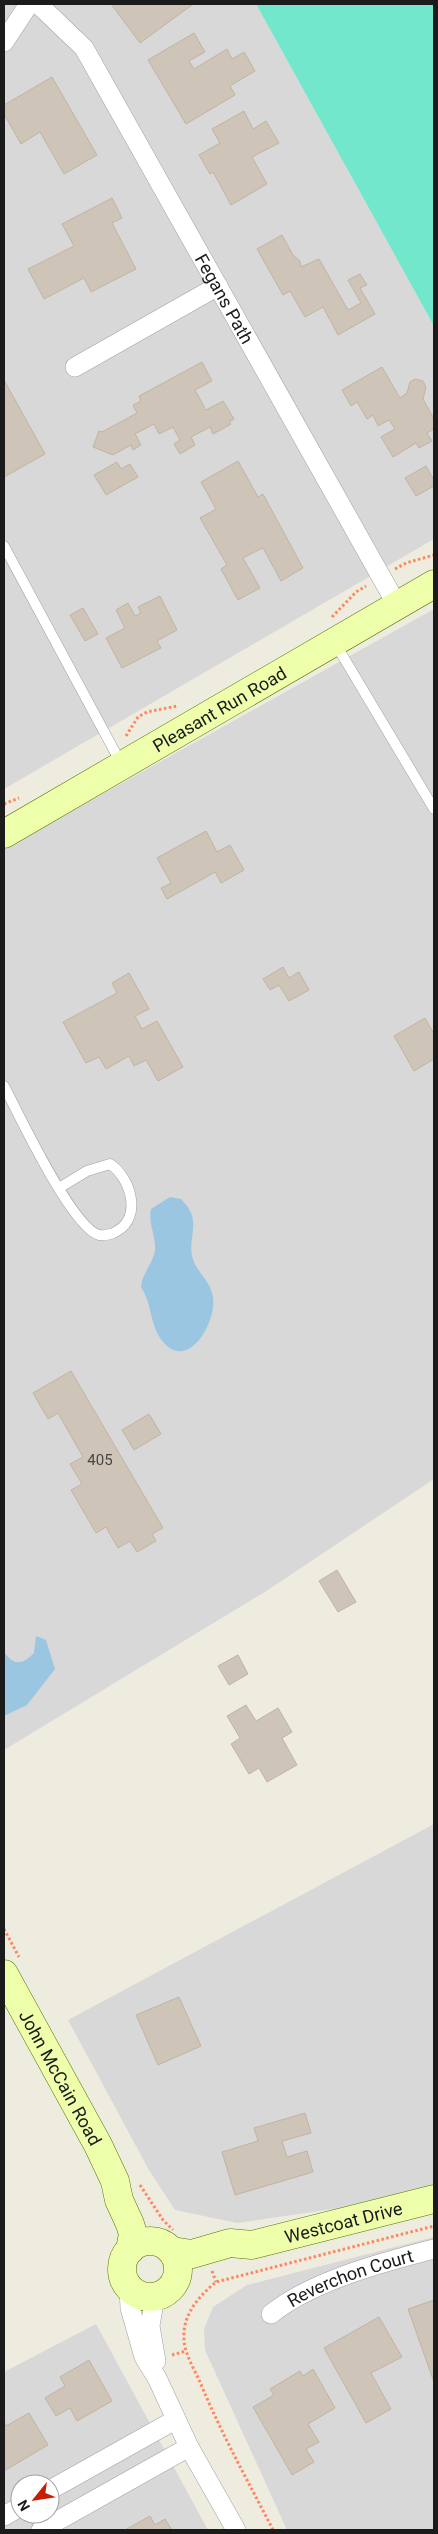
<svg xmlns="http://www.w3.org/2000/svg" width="438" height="2534" font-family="Roboto,sans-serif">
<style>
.residential{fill:#d9d8d8;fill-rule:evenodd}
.pitch{fill:#73e7cb}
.water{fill:#9ac6e1}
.building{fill:#cec5b8;stroke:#c1b3a0}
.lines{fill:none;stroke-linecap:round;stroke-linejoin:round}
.lane-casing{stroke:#a2a2a2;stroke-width:11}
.street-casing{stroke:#a2a2a2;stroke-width:20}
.secondary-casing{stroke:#567400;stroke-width:29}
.path{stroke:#ff875f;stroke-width:3;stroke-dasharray:2.5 2.5;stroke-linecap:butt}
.lane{stroke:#fff;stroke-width:10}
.street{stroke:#fff;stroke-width:19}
.secondary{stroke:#eeffac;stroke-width:28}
.labels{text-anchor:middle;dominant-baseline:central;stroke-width:4;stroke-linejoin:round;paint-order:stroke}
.number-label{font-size:15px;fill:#484642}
.street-label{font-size:18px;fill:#1b1b1b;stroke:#fff}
</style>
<rect width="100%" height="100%" fill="#eeebdf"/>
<!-- residential -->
<path class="residential" d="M4,4h252l178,322v213l-430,250z
M434,609v870l-166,111 -264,160v-901z
M434,1824v361l-94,23 -103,15 -62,-13 -26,-40 -81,-150z
M434,2237v293h-147l-82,-180 -1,-21 9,-22 34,-22z
M96,2324l112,206h-204v-158zM20,2484h30v30h-30z"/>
<!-- pitch -->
<path class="pitch" d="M256,4h178v322z"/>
<!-- water -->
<path class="water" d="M170,1197l11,2c22,22 7,34 11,57 3,15 19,25 21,41 4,24 -24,74 -49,46 -15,-17 -11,-38 -23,-56 1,-14 12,-23 14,-37 1,-14 -7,-27 -4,-41z
M36,1636l10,4 9,29 -28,36 -23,11v-64c10,14 18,13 30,1z"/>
<!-- building -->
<path class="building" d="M111,4h80l1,1 -52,38z
M194,33l11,19 -16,9 5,8 33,-20 5,10 12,-7 11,19 -25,15 5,9 -49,29 -38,-64z
M52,77l45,78 -33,19 -24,-42 -19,12 -17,-30v-9z
M244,111l9,18 13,-8 13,22 -27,14 15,27 -36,21 -18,-33 -3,2 -11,-19 21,-12 -8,-14z
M112,198l10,20 -10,5 24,46 -45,23 -7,-14 -40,21 -16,-30 46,-23 -12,-22z
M282,235l11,20 7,6 1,6 18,-8 29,51 13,-7 -13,-23 12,-6 7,11 -7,3 15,26 -37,21 -15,-28 -18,10 -15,-26 -7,4 -26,-46z
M202,362l10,19 -17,9 11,20 17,-9 11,18 -5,3 2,2 -18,10 -3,-7 -19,10 4,8 -15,9 -6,-10 6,-4 -7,-13 -14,7 -5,-10 -19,10 6,11 -8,5 -2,-5 -18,10 -20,-8 6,-16 3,1 35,-19 -4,-8 8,-4 -2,-5z
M382,367l18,31 7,-5 3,-11 5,-3 8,2 3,6 -3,12 11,20v10l-7,4 5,8 -13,7 -3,-5 -23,14 -12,-20 14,-8 -6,-9 -11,6 -5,-11 -6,4 -10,-17 -6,4 -9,-16z
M4,380l41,74 -41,23z
M238,461l20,36 5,-3 40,74 -22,13 -18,-33 -20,10 17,30 -22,12 -17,-31 6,-4 -27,-47 16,-9 -15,-27z
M117,462l4,7 9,-5 8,13 -32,18 -12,-20z
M426,466l8,14v6l-18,10 -11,-18z
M160,596l17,34 -20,11 4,7 -39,20 -16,-30 19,-10 -9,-18 12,-7 7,13 6,-3 -3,-6z
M83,608l15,26 -13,7 -15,-26z
M206,831l11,21 13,-7 14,25 -23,13 -6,-11 -48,27 -6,-11 10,-5 -14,-25z
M283,967l6,11 10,-6 10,18 -20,11 -10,-16 -9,5 -7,-11z
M129,973l20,36 -14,7 7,13 15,-8 26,46 -25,14 -12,-21 -12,6 -5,-10 -23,13 -7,-12 -13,6 -23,-41 54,-29 -5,-10z
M425,1018l9,16v25l-20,12 -20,-35z
M71,1371l92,157 -11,6 4,7 -19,11 -7,-11 -12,7 -12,-21 -10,6 -25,-43 11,-6 -12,-20 13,-7 -25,-44 -10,6 -15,-26z
M149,1414l12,20 -27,16 -12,-20z
M337,1570l19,32 -18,10 -19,-31z
M238,1655l10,19 -19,11 -11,-19z
M246,1705l10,16 22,-13 14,24 -10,6 15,27 -30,17 -8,-14 -10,6 -18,-30 9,-6 -13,-22z
M179,1997l22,49 -43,19 -22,-50z
M305,2113l6,20 -29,8 5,16 20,-6 6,21 -78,23 -13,-43 36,-11 -4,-13z
M434,2300v82l-26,-73z
M379,2317l23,40 -31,16 20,36 -25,14 -42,-75z
M89,2360l23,41 -35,20 -7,-13 -14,8 -11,-18 20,-12 -5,-9z
M313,2369l22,39 -27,16 11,18 -13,7 8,13 -22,13 -39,-68 21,-12 -4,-6 30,-18 3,5z
M29,2413l19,32 -44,26v-50l2,5z
M150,2516l5,9 10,-6 7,11h-47z"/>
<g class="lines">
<!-- lane casing -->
<g class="lane-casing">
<path id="lane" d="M4,546l118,219
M335,643l99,166
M4,1086c14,27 68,142 95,149 5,1 14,-1 18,-4 25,-14 14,-53 -7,-67l-23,7 -28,17"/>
</g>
<!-- street casing -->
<g class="street-casing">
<g id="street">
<path id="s1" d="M38,4l46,44 313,557"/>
<path d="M4,42l25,-38"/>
<path d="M75,367l143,-81"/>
<path d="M129,2287l1,21 14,49 13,21 32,69 47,83"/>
<path d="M155,2296l-5,30 6,35"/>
<path id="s2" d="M271,2314c41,-33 112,-52 163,-65"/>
<path d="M50,2490l125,-70"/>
<path d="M4,2516l16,-9"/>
<path d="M41,2530l148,-83"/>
</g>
</g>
<!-- secondary casing -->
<g class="secondary-casing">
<g id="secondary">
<path id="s3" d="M4,834l430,-250"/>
<path id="s4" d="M4,1974l94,171 17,36 4,19 11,24 3,10 -3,16"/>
<circle cx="150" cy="2269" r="28"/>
<path id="s5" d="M172,2251l20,3 38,-11 22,2 182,-46"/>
</g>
</g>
<!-- path -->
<path class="path" d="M395,569l11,-6 28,-8
M332,617l24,-25 10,-6
M126,736l12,-19 9,-5 30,-6
M4,804l15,-6
M4,1929l15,28
M140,2185l23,35 10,10
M212,2271l4,11
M172,2355l14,-4
M273,2530c-25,-49 -52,-97 -73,-148 -6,-13 -15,-28 -16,-42 -2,-25 15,-44 32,-58l218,-56"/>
<!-- lane -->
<use href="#lane" class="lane"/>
<!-- street -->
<use href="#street" class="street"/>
<!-- secondary -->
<use href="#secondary" class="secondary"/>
</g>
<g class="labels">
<!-- number labels -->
<g class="number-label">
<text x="100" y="1460">405</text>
</g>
<!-- street labels -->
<g class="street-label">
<text stroke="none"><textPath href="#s1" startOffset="351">Fegans Path</textPath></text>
<text stroke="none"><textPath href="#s3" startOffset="249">Pleasant Run Road</textPath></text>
<text stroke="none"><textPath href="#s4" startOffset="118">John McCain Road</textPath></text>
<text stroke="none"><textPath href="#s5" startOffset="176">Westcoat Drive</textPath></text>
<text stroke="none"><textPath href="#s2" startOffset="88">Reverchon Court</textPath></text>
</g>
</g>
<!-- border -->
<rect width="438" height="2534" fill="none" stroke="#1b1b1b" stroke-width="10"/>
<!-- north arrow -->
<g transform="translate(35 2499) rotate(240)"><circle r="24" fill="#ffffff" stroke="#a4a4a4"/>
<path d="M0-4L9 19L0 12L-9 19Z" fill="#c61e00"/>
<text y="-8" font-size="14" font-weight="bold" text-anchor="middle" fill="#1b1b1b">N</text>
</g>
</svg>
